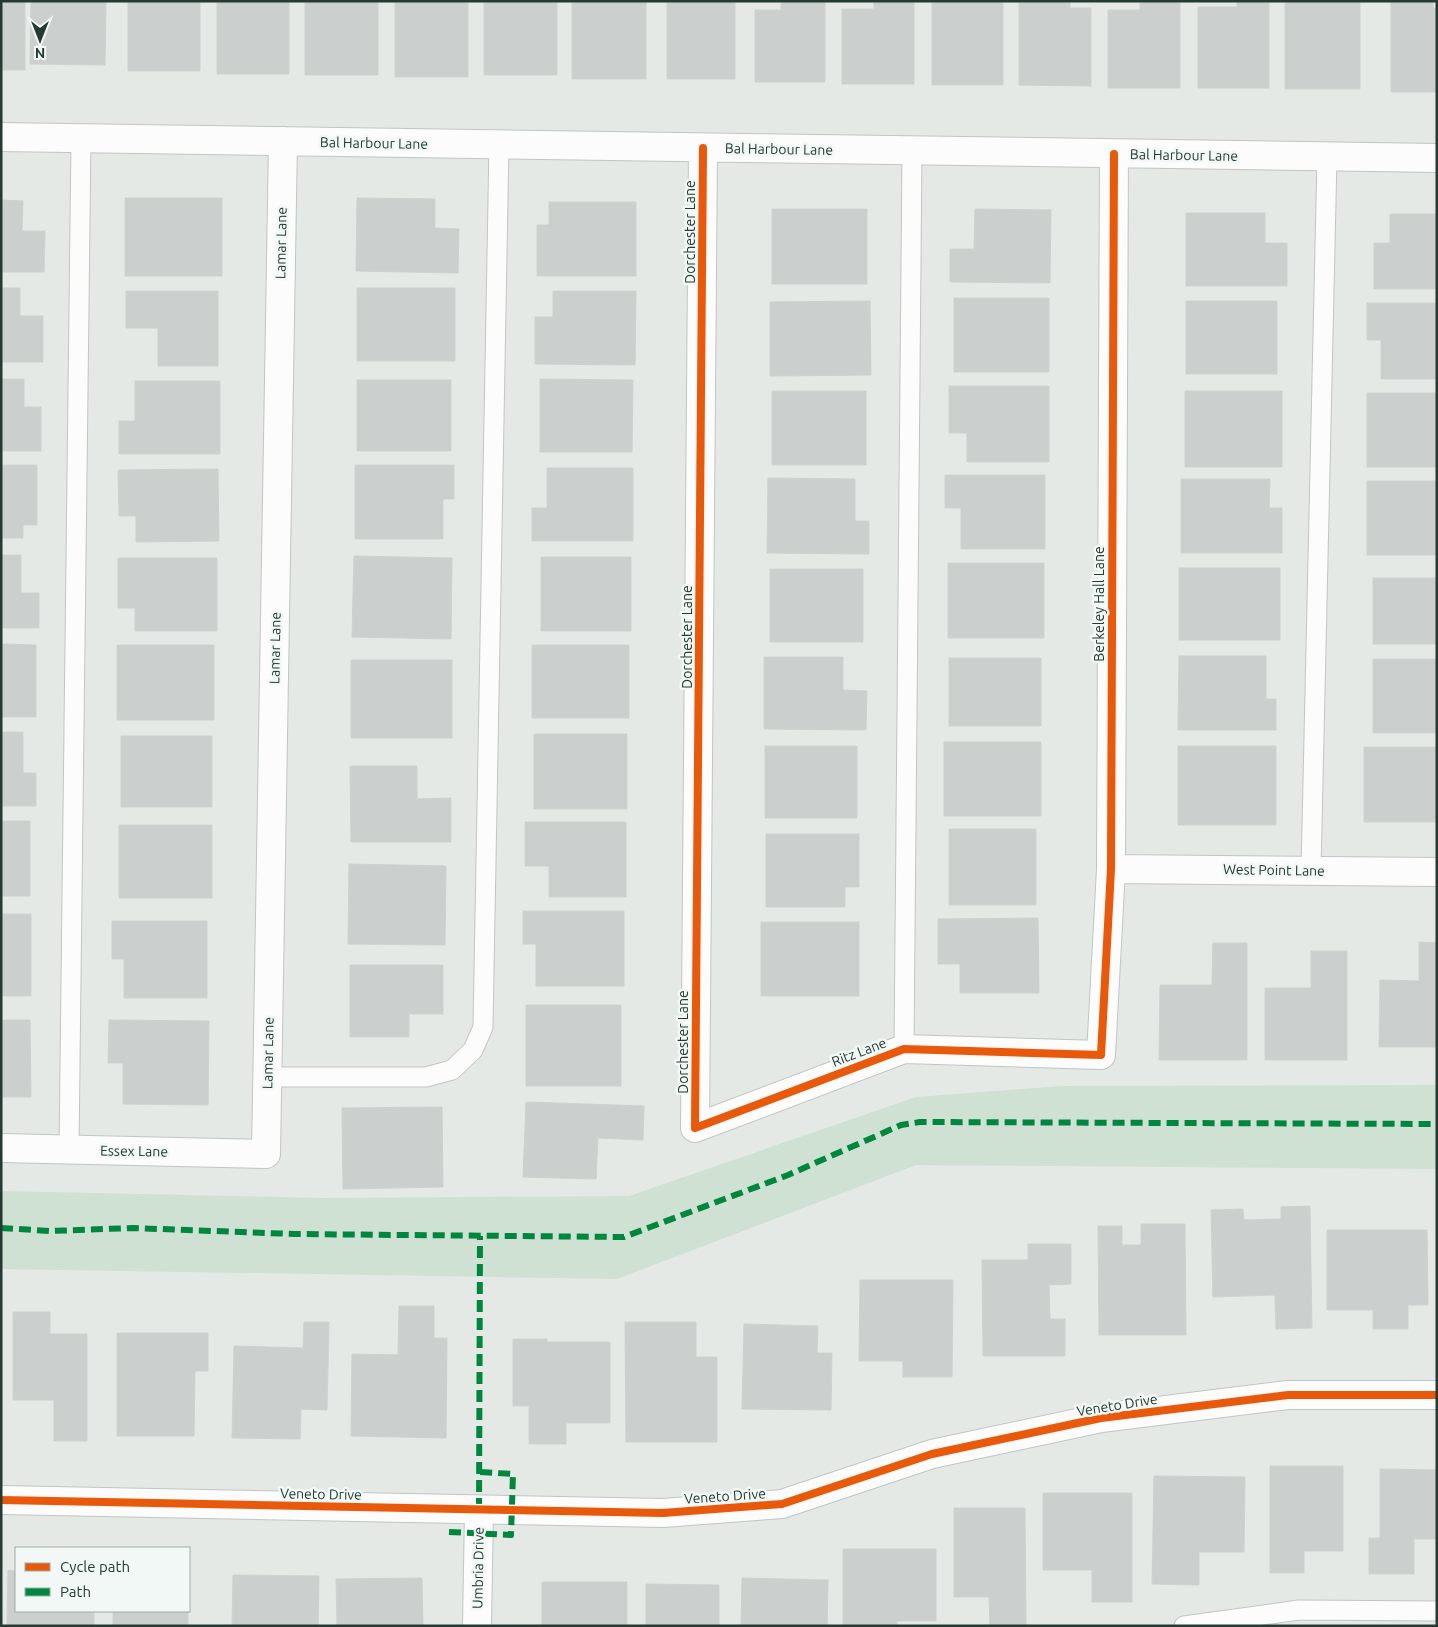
<svg xmlns="http://www.w3.org/2000/svg" width="1438" height="1627" font-family="Ubuntu,sans-serif">
<style>
.green{fill:#cfe1d3}
.building{fill:#cbd0ce;stroke:#cdd2cf}
.lines{fill:none;stroke-linecap:round;stroke-linejoin:round}
.lane-casing{stroke:#c1c6c3;stroke-width:21}
.street-casing{stroke:#c1c6c3;stroke-width:30}
.secondary-casing{stroke:#c0c6c3;stroke-width:30}
.lane{stroke:#fbfcfb;stroke-width:19}
.street{stroke:#fbfcfb;stroke-width:28}
.secondary{stroke:#fbfcfb;stroke-width:28}
.quiet{stroke:#00873e;stroke-width:6;stroke-dasharray:12 6;stroke-linecap:butt}
.cycleway-casing{stroke:#f2f8f5;stroke-width:11}
.cycleway{stroke:#e8590c;stroke-width:8}
.labels{text-anchor:middle;dominant-baseline:central;stroke-width:5;stroke-linejoin:round;paint-order:stroke}
.street-label{font-size:14px;fill:#243a33;stroke:#f2f8f5}
</style>
<rect width="100%" height="100%" fill="#e4e9e6"/>
<!-- green -->
<path class="green" d="M1437,1085v84l-521,-4 -299,114 -616,-10v-78l322,7 306,-2 287,-99 145,-11z"/>
<!-- building -->
<path class="building" d="M1,1h24v69h-24z
M31,1h75l-1,64 -75,-1z
M128,1h72v70h-72z
M217,1h72v73h-72z
M305,1h73v74h-73z
M395,1h73v76h-73z
M484,1h73v74h-73z
M572,1h74v78h-74z
M667,1h68v78h-68z
M781,1h44v81h-70v-72h26z
M874,1h40v83h-72v-75h32z
M932,1h71v84h-71z
M1019,1h51v7h21v78l-72,-1z
M1140,1h40v87h-72v-78h32z
M1237,1h32v87h-71v-81h39z
M1285,1h75v88h-75z
M1391,1h42v7h4v84h-46z
M125,198h97v78h-97z
M357,198l78,1v29l24,1 -1,44 -102,-2z
M1,200l22,1 -1,30h23l-1,41h-43z
M549,202h87v74h-99v-51h12z
M772,209h95v75h-95z
M975,209l76,1 -1,73 -100,-1v-33h24z
M1186,213h79v30h22v43h-101z
M1390,214h47v75h-63v-46h16z
M1,288h19v28h23v46h-42z
M357,288h98v73h-98z
M126,291h92v75h-60v-38h-32z
M553,291h83l-1,74 -100,-1v-47h18z
M954,298h95v74h-95z
M870,301l1,74 -101,1v-74z
M1186,301h91v73h-91z
M1367,303h70v76h-56v-39h-14z
M1,379h23v28h17v44h-40z
M540,379l93,1 -1,72h-92z
M357,380h94v71h-94z
M135,381h85v73h-101v-33h16z
M949,386h100v76h-82v-29h-18z
M772,391h94v74h-94z
M1185,391h97v76h-97z
M1367,393h70v74h-70z
M1,465h36v60h-14v13h-22z
M355,465h99v34h-11v40h-88z
M547,468h86v73h-101v-33h15z
M218,469l1,72 -83,1v-26h-17l-1,-46z
M945,475h100v74h-84v-41h-16z
M768,478l87,1v42h14v33l-102,-1z
M1181,479h89l-1,29h13v45h-101z
M1367,481h70v74h-70z
M1,555h20v38h18v35h-38z
M354,556l98,2 -1,81 -99,-2z
M541,557h90v74h-90z
M118,558h99v73h-82v-23h-17z
M948,563h96v75h-96z
M1179,568h101v72h-101z
M770,569h93v73h-93z
M1373,578h64v66h-64z
M1,644l35,1v72h-35z
M117,645h97v75h-97z
M532,645h97v73h-97z
M1179,656h87v43h10v31h-98z
M764,657h79v33l24,1 -1,39 -102,-1z
M949,658h92v68h-92z
M1373,659h64v74h-64z
M351,660h101v78h-101z
M1,732h22v41h13v33h-35z
M534,734h93v75h-93z
M121,736h91v71h-91z
M944,742h97v74h-97z
M765,746h92v72h-92z
M1178,746h98v79h-98z
M1364,747h73v75h-73z
M350,766h67v33l34,-1v44h-100z
M1,821h29v75h-29z
M525,822h101v75h-77v-31h-24z
M119,825h93v73h-93z
M949,829h87v76h-87z
M766,834h93v53h-14v20h-79z
M349,864l97,2 -1,79 -97,-1z
M523,911h101v75h-88v-42h-13z
M1,914h30v82h-30z
M1038,918l1,75h-79v-29h-22v-45z
M112,921h95v77h-83v-39h-12z
M761,922h98v74h-98z
M1419,942l18,1v104h-58l1,-67 39,1z
M1213,943h34v117h-88l1,-75h52z
M1311,951h36v109h-82v-72h46z
M350,965h93v49h-34v23h-59z
M526,1005h95v81h-95z
M1,1020h29l1,77h-30z
M109,1020l100,1 -1,84 -85,-1v-41h-15z
M526,1102l118,4 -1,34 -45,-2 -2,41 -73,-2z
M442,1107l1,80 -100,2 -1,-81z
M1310,1206l2,122 -36,1 -1,-34 -62,2 -2,-87 32,-1 1,11 37,-1v-12z
M1141,1224h44l1,111h-87l-1,-109h24v19h19z
M1327,1230h100l1,75h-20v24h-35v-19h-46z
M1028,1244h43v40l-22,1 1,34h15v37h-82l-1,-96h46z
M860,1280h93l-1,97h-49v-16h-44z
M399,1306h35v32h13l-1,100 -95,-2 1,-82 46,1z
M13,1312h37v22h37v107h-33v-41h-41z
M304,1322h25l-2,88 -26,-1 -1,30 -68,-1 2,-92 69,2z
M625,1322h71v35h21v85h-91z
M744,1324l74,2 -1,27h15l-1,57 -89,-1z
M117,1333h91v38h-13l-1,65h-77z
M513,1339h34v3h63v81h-44v21h-37v-38h-16z
M1270,1466h73v85h-39v22h-34z
M1380,1469l57,1v69h-23v35h-45v-36h11z
M1154,1476l91,1 -1,75h-45v33l-47,-1z
M1043,1493h89v109h-40v-32h-49z
M954,1508h71l1,118h-36l-1,-29h-35z
M843,1549h93v72h-39v5h-54z
M8,1570l8,1v40h78v15h-87z
M233,1575l86,1 -1,50h-86z
M422,1578l1,48h-86l-1,-47z
M742,1578l86,2 -1,46h-86z
M542,1582h85v44h-85z
M646,1584l73,1v41h-73z
M113,1611h75v15h-75z"/>
<g class="lines">
<!-- lane casing -->
<g class="lane-casing">
<path id="lane" d="M1311,871l16,-714
M904,1049l8,-898
M268,1077h158l26,-7 21,-20 10,-23 16,-883
M69,1150l12,-1012
M1184,1626l115,-16 138,1"/>
</g>
<!-- street casing -->
<g class="street-casing">
<path id="street" d="M1,137l1436,21
M703,148l-8,980 209,-79 197,6 10,-186 3,-715
M1111,869l326,3
M1,1148l265,6 17,-1013
M477,1626l2,-116"/>
</g>
<!-- secondary casing -->
<g class="secondary-casing">
<path id="secondary" d="M1,1500l662,13 119,-9 150,-50 169,-36 187,-23h149"/>
</g>
<!-- lane -->
<use href="#lane" class="lane"/>
<!-- street -->
<use href="#street" class="street"/>
<!-- secondary -->
<use href="#secondary" class="secondary"/>
<!-- quiet -->
<path class="quiet" d="M1,1228l49,3 83,-3 161,6 330,3 164,-62 113,-50 19,-3 517,2
M479,1510l1,-274
M449,1532l62,3 2,-61 -34,-2"/>
<!-- cycleway casing -->
<g class="cycleway-casing">
<path id="cycleway" d="M703,148l-8,980 209,-79 197,6 10,-186 3,-715
M1,1500l662,13 119,-9 150,-50 169,-36 187,-23h149"/>
</g>
<!-- cycleway -->
<use href="#cycleway" class="cycleway"/>
</g>
<g class="labels">
<!-- street labels -->
<g class="street-label">
<text transform="translate(374 143) rotate(1)">Bal Harbour Lane</text>
<text transform="translate(779 149) rotate(1)">Bal Harbour Lane</text>
<text transform="translate(1184 155) rotate(1)">Bal Harbour Lane</text>
<text transform="translate(690 232) rotate(-90)">Dorchester Lane</text>
<text transform="translate(281 243) rotate(-89)">Lamar Lane</text>
<text transform="translate(1099 604) rotate(-90)">Berkeley Hall Lane</text>
<text transform="translate(687 637) rotate(-90)">Dorchester Lane</text>
<text transform="translate(275 648) rotate(-89)">Lamar Lane</text>
<text transform="translate(1274 870) rotate(1)">West Point Lane</text>
<text transform="translate(683 1042) rotate(-90)">Dorchester Lane</text>
<text transform="translate(859 1052) rotate(-21)">Ritz Lane</text>
<text transform="translate(268 1053) rotate(-89)">Lamar Lane</text>
<text transform="translate(134 1151) rotate(1)">Essex Lane</text>
<text transform="translate(1117 1405) rotate(-9)">Veneto Drive</text>
<text transform="translate(321 1494) rotate(1)">Veneto Drive</text>
<text transform="translate(725 1496) rotate(-4)">Veneto Drive</text>
<text transform="translate(478 1568) rotate(-89)">Umbria Drive</text>
</g>
</g>
<!-- border -->
<rect width="1438" height="1627" fill="none" stroke="#243a33" stroke-width="5"/>
<!-- legend -->
<rect x="15" y="1547" width="175" height="65" fill="#f2f8f5" stroke="#a0aca7"/>
<rect x="25" y="1563" width="25" height="8" fill="#e8590c" stroke="#a0aca7"/>
<text x="60" y="1572" font-size="15" fill="#243a33">Cycle path</text>
<rect x="25" y="1588" width="25" height="8" fill="#00873e" stroke="#a0aca7"/>
<text x="60" y="1597" font-size="15" fill="#243a33">Path</text>
<!-- north arrow -->
<g transform="translate(40 40) rotate(180)" stroke="#f2f8f5" stroke-width="4" paint-order="stroke">
<path d="M0-4L9 19L0 12L-9 19Z" fill="#243a33"/>
<text y="-8" font-size="14" font-weight="bold" text-anchor="middle" fill="#243a33">N</text>
</g>
</svg>
